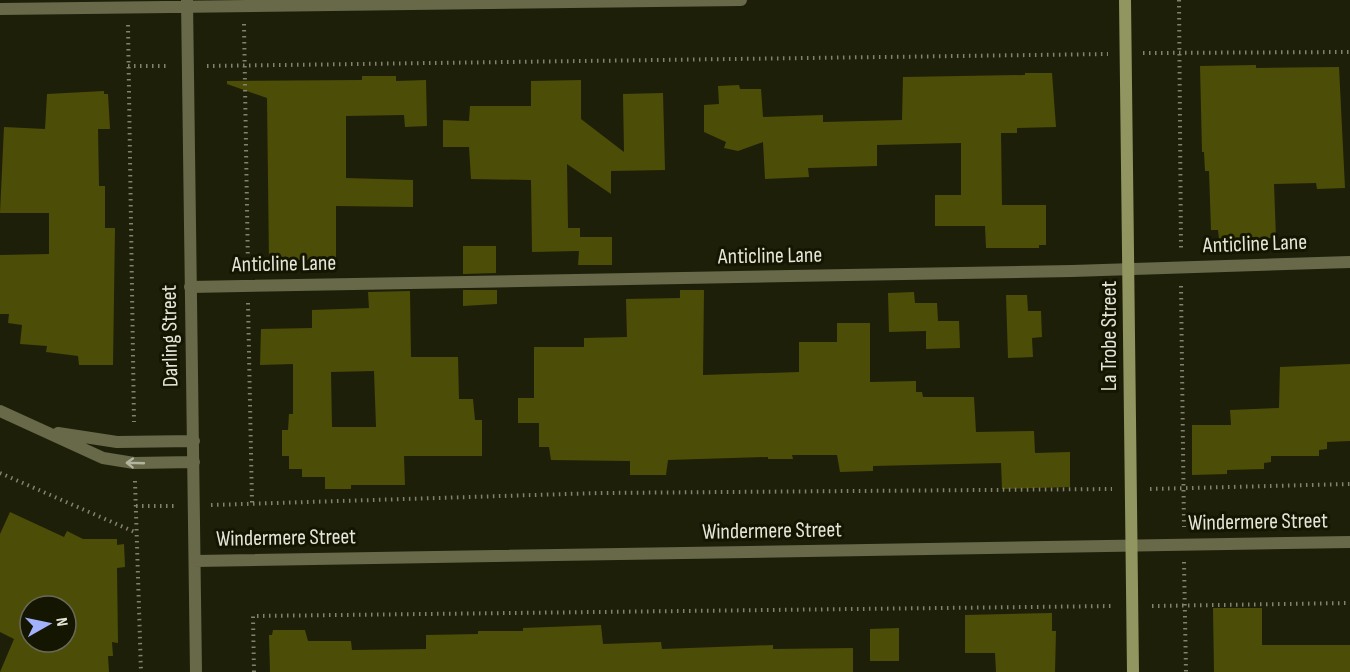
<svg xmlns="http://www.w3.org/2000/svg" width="1350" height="672" font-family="'Sofia Sans Condensed',sans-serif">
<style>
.building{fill:#4c4e07;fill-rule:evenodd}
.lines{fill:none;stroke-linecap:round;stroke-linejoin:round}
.path{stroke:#818270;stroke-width:4;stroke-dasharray:1.5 4.5;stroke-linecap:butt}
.lane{stroke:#676949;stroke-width:12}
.street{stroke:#676949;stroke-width:12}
.secondary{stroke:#919560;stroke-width:12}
.oneway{stroke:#b3b49f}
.labels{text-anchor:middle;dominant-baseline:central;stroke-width:6;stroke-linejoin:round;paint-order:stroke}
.street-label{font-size:22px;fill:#e5e6d8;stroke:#151602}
</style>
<rect width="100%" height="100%" fill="#1e1f09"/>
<!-- building -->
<path class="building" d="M1256,65v3l83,-1 6,121 -28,1 -1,-6 -42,1 2,54 -57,1 -1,-9h-7l-2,-59h-4l-1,-19h-2l-2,-86z
M1025,73h27l4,54 -39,1v5h-16l1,72h44v40h-7v3h-53l-1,-22h-50v-31h26v-52l-84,2v21l-69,2 1,9 -44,2 -2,-37 -25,9 -14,-3 2,-6 -22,-10v-27l15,-1 -1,-18 21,-1 1,4h21l2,28 60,-2v7l79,-2 1,-43 122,-2z
M362,76h34v5l30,-1 1,46 -22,1 -1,-12 -58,1v62l67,2v27l-77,-1v54h-67l-2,-162 -40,-14v-3l135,-1z
M581,80v39l43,33 -1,-58 40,-1 2,77 -54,1v23l-44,-30 1,64h12v9h32v28h-34l1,-14 -47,1 -1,-72 -60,-1 -2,-32h-26v-27l26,1 1,-15h61v-25z
M104,91v3h4l2,35h-12l1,57h6v42h10l-2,137h-34l-1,-9 -32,-4 1,-6 -27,-2 2,-19 -14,-2 1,-9h-9v-59l49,-1v-41h-49l4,-86 41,2 2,-35z
M463,246h33v27l-33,1z
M463,290h34v14l-34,2z
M680,290h24l-1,85 96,-3v-30h38v-19h33v59l46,-1v11h6l1,5h51l2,35 58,-1 1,22 35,-1v35l-68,2 -1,-26 -128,3v5l-33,1 -3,-17h-45l1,4h-25v-2l-100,3 -2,15h-36v-14l-79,-1 -2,-13h-10v-24h-21v-25h16v-51h50v-9l43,-1 -1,-38 54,-1z
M410,291l1,66h47l1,42h14l2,21h7v36h-78l1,29h-54v4h-26v-12h-23v-8h-13v-13h-7v-26h6l1,-16h4v-50l-33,1 1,-36 51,-1v-18l57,-2 -1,-16zM374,371l2,56h-44l-1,-55z
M914,292l1,11h22l1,18h21l1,27 -34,1v-18l-37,1 -1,-39z
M1006,295h21l1,16h13l1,26 -10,1 1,19 -25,1z
M1350,364v77l-23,1v7l-8,1v6h-48v6l-7,1v6l-37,1v4l-35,1v-50h39l-1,-15 49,-2 1,-41z
M10,512l54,25 3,-6 16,8h34v6l7,-1 1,23 -8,1 1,75 -6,-1 1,14h-5l1,16h-109l14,-33 -14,-7v-98zM30,606h36v36h-36z
M1213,608h49v37h88v27h-136z
M1052,613v18h4l-1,41h-59l-1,-19h-30v-38z
M601,625l2,19 58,-2 1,7 111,-4v4l80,-1v24h-583l-1,-37h3l1,-5h32l3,11h43l1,9 74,-1v-14l52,-1v-3h45v-3z
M899,628v33h-29v-32z"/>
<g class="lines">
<!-- path -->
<path class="path" d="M1179,0l2,248
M244,24l4,245
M128,25l6,397
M1143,53l207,-1
M128,66h42
M207,66l901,-12
M1181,286l3,241
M248,303l4,200
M0,473l137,60
M135,481l6,191
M1150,489l200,-5
M211,505l388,-12 513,-4
M136,506h41
M1184,562l2,110
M1152,606l198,-3
M254,672l-1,-56 861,-10"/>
<!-- lane -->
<path class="lane" d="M190,287l882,-16 278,-9"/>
<!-- street -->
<path class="street" d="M187,1l9,671
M0,9l741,-9
M0,411l103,47 31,5 60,-1
M58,433l59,9 77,-1
M195,561l1155,-19"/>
<!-- secondary -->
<path class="secondary" d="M1125,0l8,672"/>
</g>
<!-- one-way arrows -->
<defs><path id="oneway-shaft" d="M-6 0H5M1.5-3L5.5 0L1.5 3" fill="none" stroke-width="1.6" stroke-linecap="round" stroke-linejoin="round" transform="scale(1.5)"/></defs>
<use class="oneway" href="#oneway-shaft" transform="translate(135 463) rotate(-178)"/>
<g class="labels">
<!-- street labels -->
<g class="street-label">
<text transform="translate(1255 244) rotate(-2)">Anticline Lane</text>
<text transform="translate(770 256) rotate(-1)">Anticline Lane</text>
<text transform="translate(284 264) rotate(-1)">Anticline Lane</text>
<text transform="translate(170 336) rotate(-91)">Darling Street</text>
<text transform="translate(1109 336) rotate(-90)">La Trobe Street</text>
<text transform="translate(1258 522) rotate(-1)">Windermere Street</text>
<text transform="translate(772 531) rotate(-1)">Windermere Street</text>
<text transform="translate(286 538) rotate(-1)">Windermere Street</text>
</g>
</g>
<!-- north arrow -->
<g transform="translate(48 624) rotate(81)"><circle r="28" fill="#151602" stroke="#686958" stroke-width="1.5"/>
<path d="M0-4.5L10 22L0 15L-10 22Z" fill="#a2b2fd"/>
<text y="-9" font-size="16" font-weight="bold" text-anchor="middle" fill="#e5e6d8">N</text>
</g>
</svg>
